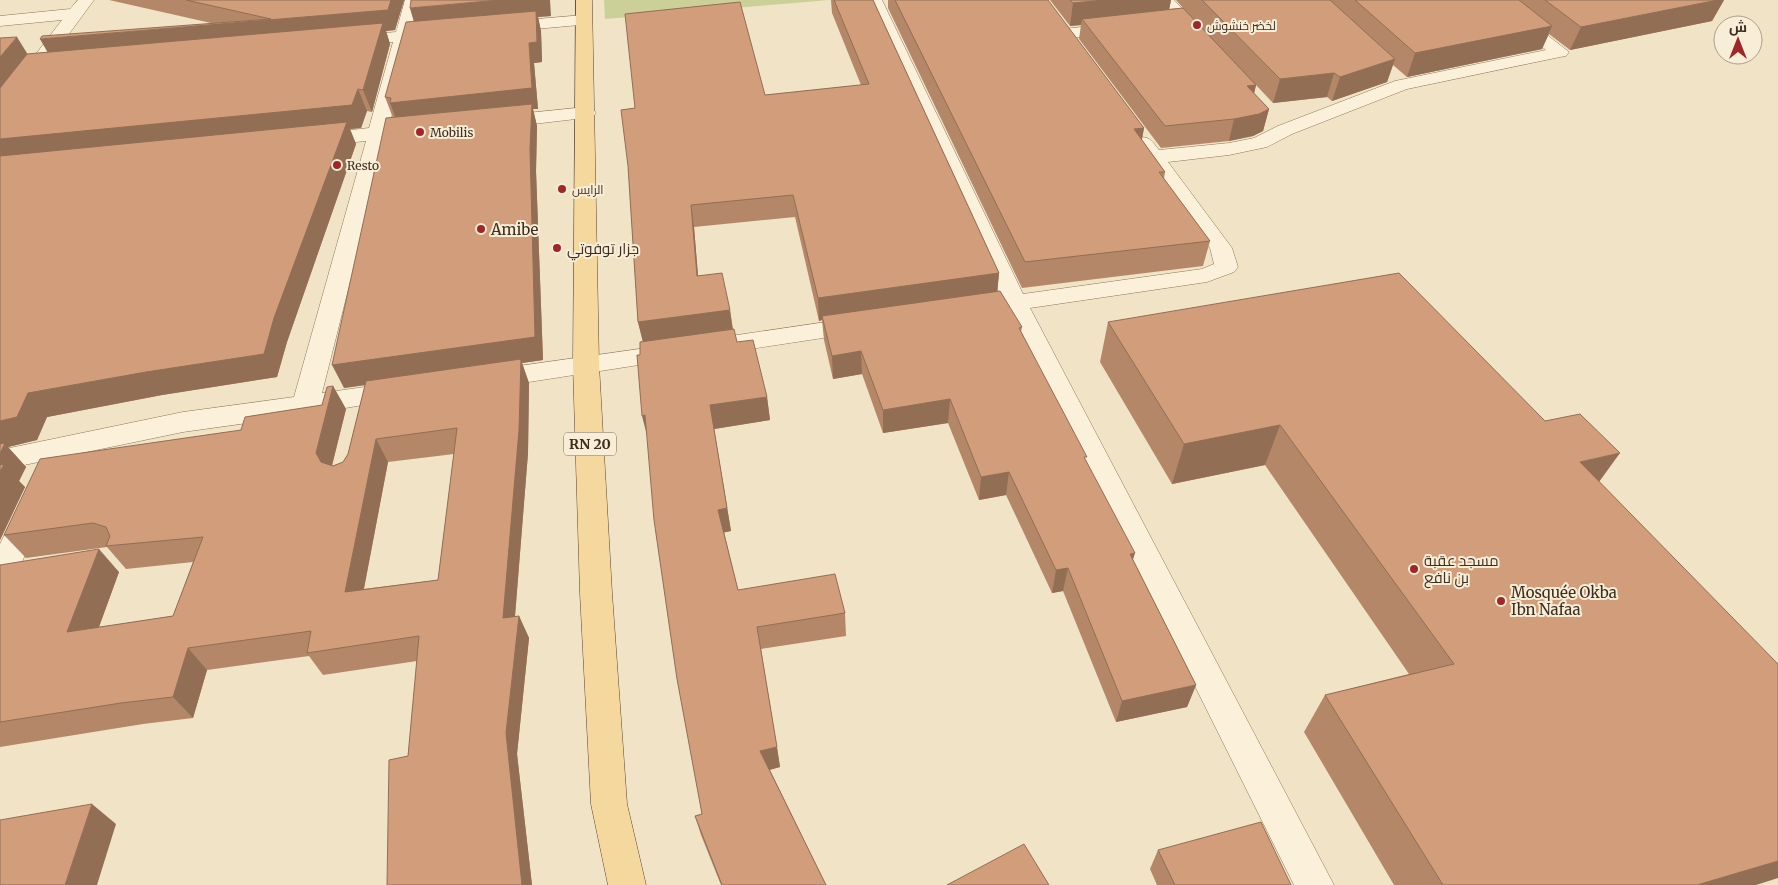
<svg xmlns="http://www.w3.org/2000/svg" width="1778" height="885" font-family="Merriweather,Cairo,serif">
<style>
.green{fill:#cbd099}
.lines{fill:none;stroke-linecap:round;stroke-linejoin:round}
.minor-casing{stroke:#8e755a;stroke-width:1}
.major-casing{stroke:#5b432e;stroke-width:1}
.minor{fill:#fbf0da;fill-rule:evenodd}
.major{fill:#f5d89d;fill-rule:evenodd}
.wall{fill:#b48769;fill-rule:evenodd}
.shaded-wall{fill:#926e55}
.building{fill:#d19d7a;stroke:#926e55;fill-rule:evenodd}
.poi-dot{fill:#a02729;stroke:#f8edd6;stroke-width:2}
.labels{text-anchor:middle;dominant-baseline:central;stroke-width:4;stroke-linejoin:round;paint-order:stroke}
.far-poi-label{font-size:12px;fill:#3d2d1f;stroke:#f8edd6;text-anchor:start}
.shield{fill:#f8edd6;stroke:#756756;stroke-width:1}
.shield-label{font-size:14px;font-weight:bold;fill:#3d2d1f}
.poi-label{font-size:15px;fill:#3d2d1f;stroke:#f8edd6;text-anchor:start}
</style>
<rect width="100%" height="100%" fill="#f1e3c6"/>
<!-- green -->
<path class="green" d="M604,0h225l-224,19z"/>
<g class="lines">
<!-- minor casing -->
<g class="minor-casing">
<path id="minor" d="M78,0h16l-87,118 -7,2v-19l62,-81 -62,6v-10l70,-7z
M405,0h16l-8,30 25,-2 6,1 3,4 -3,4 -33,4 -22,85 32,-3 7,2 3,4 -3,4 -42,6 -64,254 78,-11 9,3 4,6 -4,6 -104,18 -122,17 -183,38v-20l183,-38 111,-15 72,-256 -51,5 -7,-2 -3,-4 3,-4 7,-2 54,-6 24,-86 -42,4 -6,-1 -3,-4 3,-4 6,-1 45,-4z
M866,0h16l141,294 179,-25 12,-5 -4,-16 -77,-106 3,-4c13,-3 16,3 23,12l70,-7 25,-5 24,-12 117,-45 151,-31 -62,-50h18l67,52 -3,4 -6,1 -153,32 -115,45 -25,13 -38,8 -61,7 64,86 6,19 -4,5 -27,10 -177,26 304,577h-40l-286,-574 -39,6 -9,-3 -3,-5 3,-5 41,-7z
M1157,0h17l31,33 3,4 -3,4 -6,1 -6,-1z
M584,15l6,1 2,4 -2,4 -87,8 -6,-1 -2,-4 2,-4 6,-1z
M1117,23l6,1 2,4 -2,4 -59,7 -6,-1 -3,-4 3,-4 6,-1z
M586,107l7,2 3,4 -3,4 -94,11 -7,-2 -3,-4 3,-4 7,-2z
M860,317l9,2 3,6 -3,6 -152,23 -9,-2 -4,-6 4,-6 9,-2z
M675,344l9,2 4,6 -4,6 -194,30 -9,-3 -4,-6 4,-6 9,-3z
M30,500l10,3 5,8 -34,75 -11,4v-46l20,-41z"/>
</g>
<!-- major casing -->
<g class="major-casing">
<path id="major" d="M576,0h16l7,365 13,228 15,211 19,81h-38l-17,-81 -11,-211 -7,-228z"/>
</g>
<!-- minor -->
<use href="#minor" class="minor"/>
<!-- major -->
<use href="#major" class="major"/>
</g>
<!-- wall -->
<path class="wall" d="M109,0h295l-9,30 -9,1 4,13 -18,68 -5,-1 -6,17 -11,1 6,15 -69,198 -10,35 -115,18 -115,22 -10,23 -29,7 18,20 -7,14 6,6 -25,53 27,-486 20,-2 164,-29z
M831,0h42l126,273 -2,19 25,35 -1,5 65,130 47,98 63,125 -9,22 -71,15 -53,-131 -11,2 -46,-98 -27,5 -31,-77 -65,10 -21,-59 -29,5 -9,-39 -2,-20 -3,1 -24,-104 -101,10 4,49 32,34 3,19 4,13 30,55 3,23 -56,9 17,102 -7,1 14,58 107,23 1,23 -85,13 19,118 -10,3 56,115h-105l-20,-50 -6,-19 7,-2 -62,-459 3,-13 -5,-20 -10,-156 137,-71 96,-10 -29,-72z
M888,0h7l249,128 -2,12 23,32 -1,7 46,62 -7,25 -181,22 -134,-280z
M1050,0h121l-2,9 14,-1 -7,-8h548l-12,21 -142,29 -21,-16 -7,15 -135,28 -14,-12 -6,17 -55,19 -5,-4 -54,6 -17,-18 -2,9 15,15 -6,22 -10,5 -24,5 -68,7 -82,-109 2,-14 -11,1z
M410,8l141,8 -13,1 3,14 1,31 -8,1 4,46h-5l4,17 -1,45 7,189 -21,3 7,20 -1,70 -13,164 4,-1 10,22 -12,116 15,131h-145l21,-129 9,-95 -94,14 -14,-19 -102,14 -14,48 -50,6 -143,23v-182l119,7 -20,55 74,-11 20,-54 -67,7 -19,-22 -81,11 -22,-23 237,-105 81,-25 11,-19 13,23 -14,57 11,-4 5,-8 17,-69 -21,3 49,-270 -8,-21 29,-75zM454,454l-16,126 -74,9 24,-127z
M1108,322l491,160 157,403h-362l-90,-153 21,-37 84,-21 -144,-209 -93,19 -72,-122z
M1158,850l133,35h-134l-7,-16z"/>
<!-- shaded-wall -->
<path class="shaded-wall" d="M391,0h13l-9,30 -9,1 4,13 -18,68 -9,-22 17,-59 -328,29 -12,-21 348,-29z
M500,0h50l1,16 -13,1 3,14 1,31 -8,1 4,46h-5l4,17 -1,45 7,189 -21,3 7,20 -1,70 -15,187 -10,-22 18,-255 -177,25 -12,-23 66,-241 -8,-21 26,-75 -6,-20z
M1105,0h66l-3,16 -86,3 -1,6 -11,1 3,-23z
M1718,0h6l-12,21 -142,29 11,-23z
M1552,26l-10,23 -135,28 8,-24z
M17,37l13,21 -30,40v-41z
M1395,59l-8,23 -55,19 8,-24z
M1334,73l-7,24 -54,6 7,-24z
M1256,85l-5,21 -4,-20z
M358,89l9,22 -6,17 -11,1 6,15 -69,198 -10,35 -115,18 -115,22 -10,23 -29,7 18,20 -7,14 6,6 -25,53v-119l28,-28 118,-21 -146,-214v-19z
M1269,109l-6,22 -10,5 -24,5 5,-22z
M1144,128l-5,25 -5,-24z
M691,205l3,22 6,72 -3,-23z
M999,273l-2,23 -175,20v4l-3,1 -1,-23z
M730,310l3,23 -89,13 -6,-24z
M861,351l1,23 -29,5 -1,-23z
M333,386l13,23 -17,68 -13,-24z
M767,397l3,23 -56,9 17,102 -9,2 -4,-23 -8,-105z
M950,399l-2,24 -65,10v-23z
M645,415l3,24 -6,-23z
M1280,425l-15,40 -93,19 12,-40z
M376,439l12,23 -29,152 -14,-22z
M1620,453l-29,40 -11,-31z
M1009,472l-3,23 -27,5 2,-23z
M99,549l20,23 -30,82 -22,-22z
M1135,553l-7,23 2,-22z
M1068,568l-5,23 -11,2 4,-23z
M519,616l10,22 -12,116 15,131h-10l-16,-152z
M188,648l19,22 -14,48 -20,-21z
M1196,685l-9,22 -71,15 6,-21z
M777,747l3,20 -16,4 -4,-20z
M92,804l24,20 -19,61h-32z
M1778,861v17l-22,7h-59z"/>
<!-- building -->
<path class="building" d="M186,0h205l-3,10 -348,29 2,-3 229,-17z
M411,0h89l-90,8z
M834,0h39l126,273 -181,25 -25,-103 -102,10 6,71 25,-3 8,37 -92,12 -10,-156 -7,-56 14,-2 -10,-94 115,-12 25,93 104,-11z
M895,0h153l96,128 -10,1 31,43h-6l51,69 -185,21z
M1070,0h35l-32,3z
M1202,0h128l65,59 -55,18 -6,-4 -54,6z
M1355,0h164l33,26 -137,27z
M1545,0h173l-137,27z
M1183,8l73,77 -9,1 22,23 -10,5 -25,5 -69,7 -83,-107z
M536,11l1,31 -8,1 3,45 -142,15 1,-5 -6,-1 21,-75z
M383,23l-20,67 -5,-1 -6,16 -352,34v-51l27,-34z
M17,37l-17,20v-19z
M532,104l-2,45 5,188 -203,28 54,-247z
M347,122l-73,196 -10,36 -118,18 -118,21 -11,24 -17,4v-265z
M1399,273l146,148 35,-7 40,39 -40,9 198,202v197l-81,24h-254l-118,-190 129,-31 -174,-239 -96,19 -76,-122z
M1000,291l22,36 -3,1 68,129h-3l51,96 -5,1 66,131 -74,16 -54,-133 -12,2 -47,-98 -28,5 -31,-78 -67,11 -22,-59 -29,5 -10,-40z
M734,329l3,13 16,-2 14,57 -57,8 17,103 -9,2 20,80 97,-16 10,39 -88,14 20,120 -17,4 66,134h-104l-27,-69 7,-2 -25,-135 -23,-159 -9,-105 -3,1 -5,-61h3v-13z
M521,359l-2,71 -16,188 16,-2 -13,117 16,152h-135l2,-125 19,-4 11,-120 -112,17 4,-22 -123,17 -15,49 -52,6 -121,19v-157l99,-16 -32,83 106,-16 30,-79 -97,9 4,-10 -4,-9 -13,-4 -89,12 36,-76 201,-29 4,-13 77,-12 5,-18 6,-1 -17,67 5,9 12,4 10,-4 5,-8 18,-73zM457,428l-19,152 -93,12 31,-153z
M5,443l-5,11v-10z
M4,464l-4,8v-7z
M92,804l-27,81h-65v-65z
M1261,822l30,63h-116l-17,-35z
M1024,844l25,41h-102z"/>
<!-- markers -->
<g class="poi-dot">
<circle cx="1197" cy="25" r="5"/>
<circle cx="420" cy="132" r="5"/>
<circle cx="337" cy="165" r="5"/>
<circle cx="562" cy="189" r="5"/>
<circle cx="481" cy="229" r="5"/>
<circle cx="557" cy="248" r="5"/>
<circle cx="1414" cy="569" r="5"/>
<circle cx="1501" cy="601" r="5"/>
</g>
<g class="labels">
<!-- far-poi labels -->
<g class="far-poi-label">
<text x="1207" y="25">لخضر خنشوش</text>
<text x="430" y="132">Mobilis</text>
<text x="347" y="165">Resto</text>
<text x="572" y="189">الرايس</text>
</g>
<!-- shield labels -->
<rect class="shield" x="564" y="432.5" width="52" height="23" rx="4"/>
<g class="shield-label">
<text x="590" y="444">RN 20</text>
</g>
<!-- poi labels -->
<g class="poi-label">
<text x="491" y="229">Amibe</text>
<text x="567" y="248">جزار توفوتي</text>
<text x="1424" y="560">مسجد عقبة<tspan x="1424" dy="17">بن نافع</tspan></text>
<text x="1511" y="592">Mosquée Okba<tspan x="1511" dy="17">Ibn Nafaa</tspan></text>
</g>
</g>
<!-- north arrow -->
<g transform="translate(1738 40)"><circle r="24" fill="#f8edd6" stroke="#ada08d"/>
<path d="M0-4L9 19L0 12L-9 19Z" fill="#a02729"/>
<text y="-8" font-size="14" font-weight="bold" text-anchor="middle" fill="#3d2d1f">ش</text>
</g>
</svg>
